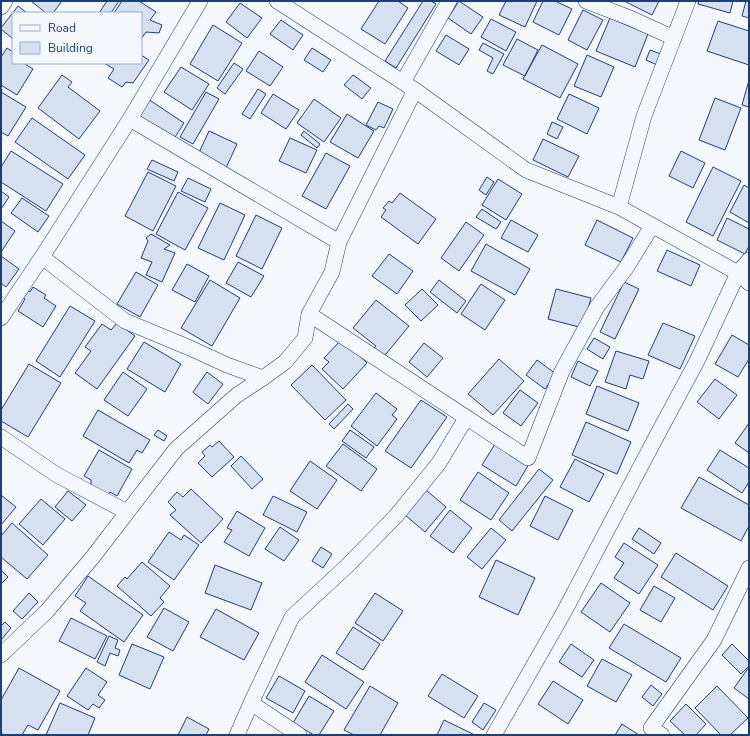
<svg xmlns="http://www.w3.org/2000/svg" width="750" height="736" font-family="'Nunito Sans',sans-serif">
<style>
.building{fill:#d5e0f0;stroke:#1d3f73}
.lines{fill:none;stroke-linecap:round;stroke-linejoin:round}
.street-casing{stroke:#1d3f73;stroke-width:16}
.street{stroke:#f4f7fb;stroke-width:15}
</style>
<rect width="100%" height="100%" fill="#f4f7fb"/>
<!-- building -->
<path class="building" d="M31,1h31l-9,12h-7z
M107,1h12l-8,12h-12z
M122,1h17l17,11 -6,8 12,5 -3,8 -13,-1 -5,7v-26h-27z
M379,1h19l10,7 -23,36 -24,-15z
M423,1h8l5,3 -40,64 -11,-7z
M459,1l24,16 -12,17 -23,-16z
M506,1h31l-12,26 -26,-12z
M543,1h12l17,8 -13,26 -26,-13z
M624,1h35l-7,14z
M699,1h34l-3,12 -32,-9z
M746,1h3v17l-7,-2z
M240,3l22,15 -15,20 -21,-16z
M18,6l9,7h-14v26l-12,-10v-1z
M583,10l20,10 -16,30 -19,-10z
M610,18l38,16 -13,33 -39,-16z
M491,19l25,13 -10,19 -25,-14z
M281,20l22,15 -10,15 -23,-16z
M718,21l31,10v34l-42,-14z
M213,25l29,18 -24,38 -28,-17z
M446,35l23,14 -10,16 -23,-14z
M517,39l21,11 -13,26 -22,-11z
M483,43l21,11 -11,20 -6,-3 6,-13 -14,-8z
M542,45l36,19 -18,34 -37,-19z
M7,48l6,4v11h12v1l8,5 -16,26 -16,-10v-28z
M312,48l19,12 -8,12 -19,-12z
M650,50l11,4 -4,11 -11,-5z
M259,51l24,16 -13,19 -24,-15z
M141,55l8,5 -16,23 -7,-1 -4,5 -14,-9 6,-9 -10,-6h37z
M587,55l27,12 -13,30 -27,-11z
M234,63l9,6 -18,25 -8,-6z
M181,67l28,17 -17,26 -28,-18z
M62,75l10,7 -4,5 32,24 -21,28 -41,-31z
M353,75l18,13 -9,11 -18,-14z
M749,80v27l-7,-2z
M258,89l8,5 -16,25 -8,-5z
M1,92l25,15 -18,29 -7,-4z
M206,92l13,7 -26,45 -13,-7z
M273,94l26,16 -13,19 -25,-16z
M569,94l30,14 -12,26 -30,-15z
M715,98l26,10 -16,42 -26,-10z
M148,99l36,24 -12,19 -35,-27z
M314,99l27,19 -17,24 -27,-19z
M378,102l15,7 -9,19 -5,-2 -3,4 -10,-5z
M347,114l27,17 -16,27 -28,-16z
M32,118l53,37 -17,24 -53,-37z
M552,122l11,5 -6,12 -10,-5z
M209,131l28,13 -12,26 -28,-13z
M304,131l16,13 -3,4 -16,-13z
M290,138l27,12 -11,23 -27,-12z
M543,139l36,17 -11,21 -35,-17z
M11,151l52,33 -17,27 -45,-29v-15z
M681,151l24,12 -12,25 -24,-12z
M326,153l24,13 -24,43 -24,-13z
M152,160l26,12 -4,9 -27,-12z
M713,167l28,14 -28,55 -27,-14z
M148,172l28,14 -23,45 -28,-15z
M487,177l7,5 -8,13 -7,-5z
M188,178l23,11 -6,13 -24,-11z
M498,179l24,15 -16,26 -24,-15z
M744,185l5,3v35l-19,-11z
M1,191l8,6 -8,12z
M178,192l30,16 -23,42 -29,-16z
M400,193l36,26 -18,25 -37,-27 5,-7 -3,-2 6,-7 3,2z
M22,198l27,18 -11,16 -27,-19z
M220,203l25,12 -21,45 -26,-12z
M482,209l19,13 -5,7 -20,-12z
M256,215l26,13 -20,41 -26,-13z
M727,218l22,11v17l-4,8 -28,-14z
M511,220l27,15 -10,17 -27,-14z
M597,220l36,18 -12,24 -36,-17z
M1,221l14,10 -14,21z
M466,222l18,13 -25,36 -18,-13z
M151,234l19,11 -6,4 11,4 -13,29 -16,-7 6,-13 -11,-4 7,-17 -2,-3z
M486,244l44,25 -15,26 -44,-24z
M667,250l33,15 -9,21 -34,-15z
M389,254l24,17 -16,23 -25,-18z
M1,256l18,13 -13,18 -5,-4z
M238,262l26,14 -13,21 -25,-14z
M187,264l22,12 -14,26 -23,-12z
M136,272l22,13 -18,32 -23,-13z
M210,280l30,18 -28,48 -31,-18z
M439,280l27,21 -9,12 -27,-21z
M624,282l15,7 -24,50 -15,-7z
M481,284l24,16 -20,30 -24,-16z
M33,287l13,8 -2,3 12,8 -13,21 -25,-16 7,-12 -4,-2 5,-7 4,2z
M422,289l16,16 -17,16 -16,-16z
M556,289l35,9 -8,30 -35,-9z
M376,300l33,26 -23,28 -5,2 -8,-7 3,-3 -23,-18z
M70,306l25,15 -35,56 -24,-16z
M117,323l18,13 -38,53 -22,-16 16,-22 -6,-4 17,-23 9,6z
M663,323l32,13 -15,33 -32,-14z
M732,335l17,10v14l-11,18 -23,-13z
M594,338l16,9 -7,12 -16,-10z
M342,339l25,24 -24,26 -21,-20 7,-7 -5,-4z
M144,342l37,22 -16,28 -38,-23z
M424,343l19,15 -16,19 -18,-15z
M616,351l33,10 -6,18 -13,-4 -4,14 -21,-7z
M499,359l25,22 -31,34 -25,-21z
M537,360l19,14 -11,15 -19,-14z
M578,361l20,10 -8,15 -19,-9z
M29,364l32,19 -33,54 -27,-16v-11z
M312,365l34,35 -21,20 -34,-35z
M123,372l24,17 -19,27 -24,-16z
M207,372l16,12 -15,20 -13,-10 -2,-2z
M715,379l22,16 -18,24 -22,-17z
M597,386l42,17 -11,28 -42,-17z
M520,390l18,13 -17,23 -18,-13z
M376,393l21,16 -5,6 5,4 -20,27 -26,-20z
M421,400l26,17 -36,51 -26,-17z
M348,404l5,5 -19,20 -5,-5z
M98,410l52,30 -8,13 -5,-3 -8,13 -46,-27z
M586,422l45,20 -14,32 -45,-19z
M749,423v30l-14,-10z
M158,430l9,6 -3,5 -10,-6z
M350,430l24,17 -8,11 -24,-17z
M219,441l15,16 -22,20 -14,-14 7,-7 -3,-4 8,-7 2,2z
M343,444l34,25 -16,22 -35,-25z
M495,444l34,20 -13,22 -34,-21z
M99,450l33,19 -15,27 -7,-4 -2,3 -17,-9v-6l-7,-4z
M720,450l29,18v14l-7,11 -35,-23z
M241,456l22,23 -11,10 -21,-23z
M575,459l29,15 -15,28 -29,-15z
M310,461l27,19 -20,29 -27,-18z
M539,469l14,11 -41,51 -13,-11z
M478,472l31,21 -18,27 -31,-20z
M699,477l50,28v21l-8,15 -60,-33z
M191,489l32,30 -22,24 -31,-28 6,-5 -8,-8 9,-10 6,5z
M426,490l20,17 -21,25 -20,-17z
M68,491l18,14 -14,16 -17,-14z
M1,495l15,12 -15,18z
M273,496l34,16 -10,20 -34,-17z
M545,496l28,14 -15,30 -28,-14z
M41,499l24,20 -22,26 -24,-21z
M450,510l22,18 -19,25 -23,-17z
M237,511l28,17 -16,28 -25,-14 8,-12 -5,-2z
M12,523l36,32 -21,24 -26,-22v-21z
M280,527l19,13 -15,21 -19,-12z
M491,528l15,12 -24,29 -15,-12z
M639,528l22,15 -7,11 -22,-15z
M169,532l12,8 3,-5 15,10 -25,35 -26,-18z
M624,543l34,22 -19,29 -25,-16 10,-15 -9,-6z
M321,547l11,7 -9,14 -11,-7z
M676,553l52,33 -15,24 -52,-33z
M496,560l39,18 -17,37 -39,-18z
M142,562l28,24 -10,12 4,4 -13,14 -34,-30 8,-9 2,2z
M215,565l47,18 -11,27 -46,-17z
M1,570l7,7 -7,7z
M88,576l55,39 -19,27 -44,-31 6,-8 -11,-7z
M601,583l29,20 -20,29 -29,-20z
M654,586l21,12 -14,24 -21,-12z
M29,593l9,9 -16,17 -9,-8z
M375,593l28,18 -20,30 -28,-18z
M164,608l25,14 -16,29 -26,-14z
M216,609l43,24 -15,27 -44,-23z
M71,618l36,18 -12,23 -36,-18z
M5,622l6,6 -10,12v-14z
M624,624l57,34 -15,24 -57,-34z
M353,627l27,17 -17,26 -27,-17z
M109,636l9,4 -3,8 5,2 -2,6 -8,-3 -5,13 -8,-4z
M132,644l32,13 -14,32 -31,-14z
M571,644l23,16 -12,17 -23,-15z
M732,644l17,17v5l-8,8 -19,-19z
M322,655l42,27 -18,27 -41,-27z
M602,659l30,16 -16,27 -29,-16z
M749,667v32l-15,-11z
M19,668l41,23 -22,39 -10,-5 -6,10h-18l-3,-2v-33z
M86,668l21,14 -9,13 7,5 -6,8 -6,-4 -5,6 -21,-14z
M442,674l36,22 -14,22 -36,-22z
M279,676l26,15 -12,22 -27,-15z
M553,681l30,19 -15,24 -30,-20z
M651,685l11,9 -9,12 -11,-9z
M370,686l28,17 -18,32h-26l-10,-5z
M717,686l31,32 -18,17h-9l-26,-27z
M309,696l25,15 -15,24h-5l-21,-12z
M60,703l35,15 -7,17h-42z
M484,703l12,7 -13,20 -11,-8z
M686,704l20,20 -10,11h-11l-15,-14z
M187,717l22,12 -3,6h-28z
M444,720l31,15h-38z
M622,724l17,11h-24z"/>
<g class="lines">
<!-- street casing -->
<g class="street-casing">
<path id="street" d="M277,1l138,89 111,80 93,37 119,66 11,10
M586,1l44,17 44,20
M1,7l4,-6
M403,82l46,-81
M130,119l209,123
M619,207l25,-91 44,-115
M42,257l83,64 65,27 37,17 36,13
M309,314l219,144 34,-87 35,-64 29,-39 26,-42
M1,318l41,-61 88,-138 70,-118
M1,437l56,38 70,37
M1,655l46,-44 45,-53 84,-109 61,-54 26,-17 22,-16 20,-24 4,-24 23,-42 7,-30 76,-152
M251,703l48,32
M237,735l14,-32 41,-86 55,-51 49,-50 43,-53 27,-45
M494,735l70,-123 90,-171 43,-80 41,-88 11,-13
M662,735l-11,-7 63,-88 35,-72"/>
</g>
<!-- street -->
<use href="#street" class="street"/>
</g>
<!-- border -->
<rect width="750" height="736" fill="none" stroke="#1d3f73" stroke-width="4"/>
<!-- legend -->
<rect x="12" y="12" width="130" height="52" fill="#f4f7fb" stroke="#9eadc5"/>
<rect x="20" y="25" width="20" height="6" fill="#f4f7fb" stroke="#9eadc5"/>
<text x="48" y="32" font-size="12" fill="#1d3f73">Road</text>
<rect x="20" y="42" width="20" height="12" fill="#d5e0f0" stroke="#9eadc5"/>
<text x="48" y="52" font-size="12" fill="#1d3f73">Building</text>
</svg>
